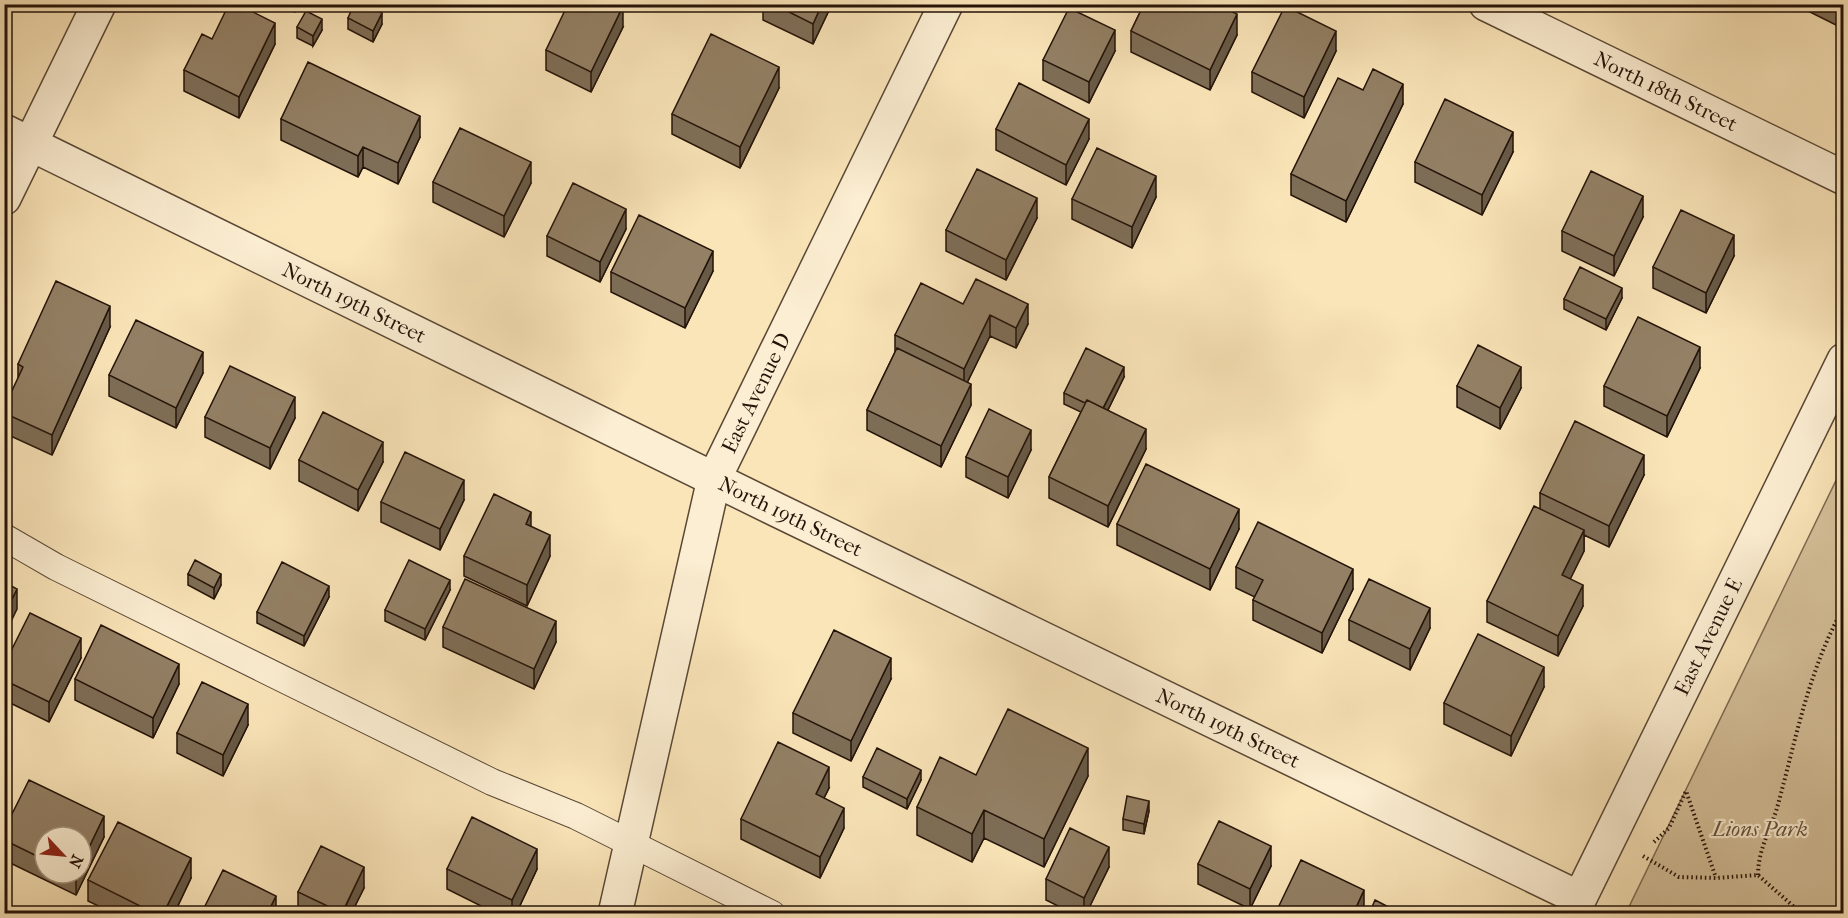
<svg xmlns="http://www.w3.org/2000/svg" width="1848" height="918" font-family="'IM FELL French Canon',serif">
<style>
.green{fill:#d6c19b;stroke:#7d6a52;stroke-width:1.5}
.lines{fill:none;stroke-linecap:round;stroke-linejoin:round}
.lane-casing{stroke:#5a4835;stroke-width:28}
.street-casing{stroke:#5a4835;stroke-width:36}
.path{stroke:#241309;stroke-width:4;stroke-dasharray:1.5 3;stroke-linecap:butt}
.lane{stroke:#fceed2;stroke-width:26}
.street{stroke:#fceed2;stroke-width:33}
.wall{fill:#7e6e57;stroke:#241309;stroke-width:1.5;fill-rule:evenodd}
.shaded-wall{fill:#675a47;stroke:#241309;stroke-width:1.5}
.building{fill:#938065;stroke:#241309;stroke-width:1.5}
.labels{text-anchor:middle;dominant-baseline:central;stroke-width:4.5;stroke-linejoin:round;paint-order:stroke}
.street-label{font-size:21px;fill:#241309;stroke:#fceed2}
.park-label{font-size:21px;font-style:italic;fill:#62503c;stroke:#fceed2}
</style>
<rect width="100%" height="100%" fill="#fae5b9"/>
<filter id="stains"><feTurbulence type="fractalNoise" baseFrequency=".00333" numOctaves="4"/><feColorMatrix values="0 0 0 0 .2 0 0 0 0 .09 0 0 0 0 .02 0 0 0 .5 -.17"/></filter>
<radialGradient id="worn" r=".72"><stop offset=".6" stop-color="#630" stop-opacity="0"/><stop offset="1" stop-color="#630" stop-opacity=".3"/></radialGradient>
<!-- green -->
<path class="green" d="M1843,466v447h-217z"/>
<g class="lines">
<!-- lane casing -->
<g class="lane-casing">
<path id="lane" d="M4,537l52,30 436,215 84,34 196,98"/>
</g>
<!-- street casing -->
<g class="street-casing">
<g id="street">
<path id="s1" d="M1486,4l358,174"/>
<path id="s2" d="M4,131l773,379 802,388"/>
<path d="M4,198l95,-194"/>
<path id="s3" d="M615,914l99,-435 232,-475"/>
<path id="s4" d="M1572,914l272,-554"/>
</g>
</g>
<!-- path -->
<path class="path" d="M1654,842l15,-14 17,-37 30,87
M1643,856l36,21 37,1 42,-3 44,39
M1758,875c0,-25 12,-44 19,-67 19,-68 31,-138 67,-201"/>
<!-- lane -->
<use href="#lane" class="lane"/>
<!-- street -->
<use href="#street" class="street"/>
</g>
<!-- wall -->
<path class="wall" d="M279,4h19l-3,8z
M763,4h69l-19,40 -50,-24z
M1144,4h75l18,31 -27,55 -79,-38v-21z
M1757,4h15l-3,6z
M1794,4h50v25z
M348,18l34,6 -9,18 -25,-13z
M297,27l25,3 -9,16 -16,-8z
M623,27l-32,65 -45,-22v-20z
M212,39l63,5 -36,74 -55,-27v-21z
M1115,51l-26,52 -46,-23v-20z
M1336,51l-32,67 -52,-26v-20z
M779,88l-39,80 -68,-34v-20z
M1363,90l40,14 -57,118 -55,-27v-21z
M281,119l139,18 -22,47 -35,-17 -5,10 -77,-37z
M996,129l93,10 -23,46 -70,-35z
M1513,152l-31,63 -67,-33v-20z
M433,182l98,1 -27,54 -71,-35z
M1156,197l-24,51 -60,-29v-20z
M1643,217l-29,59 -52,-25v-20z
M1037,218l-31,62 -60,-29v-21z
M626,229l-26,53 -53,-26v-20z
M1734,256l-28,57 -53,-25v-21z
M713,271l-28,57 -74,-36v-20z
M1622,298l-16,32 -42,-21v-10z
M963,304l65,20 -12,24 -26,-12 -23,47 4,22 -30,62 -74,-37v-20l28,-58v-17z
M110,327l-58,128 -48,-22v-25l14,-29v-15z
M1700,368l-33,69 -63,-31v-20z
M203,373l-27,55 -67,-32v-21z
M1124,377l-16,33 38,39 -38,78 -59,-29v-21l32,-65 -17,-8v-11z
M1457,386l64,2 -21,41 -43,-22z
M205,417l90,1 -25,51 -65,-32z
M1031,450l-23,48 -42,-21v-20z
M299,460l84,2 -25,49 -59,-30z
M1644,475l-35,72 -25,-12v16l-14,28 13,27 -25,50 -71,-34v-21l53,-92v-16z
M464,500l-24,50 -59,-28v-20z
M1117,524l122,5 -29,61 -93,-45z
M531,527l19,29 -23,50 -63,-30v-20z
M1236,567l117,22 -31,64 -69,-33v-20l2,-3 -19,-9z
M188,574l33,11 -7,14 -26,-14z
M450,590l-25,50 -40,-19v-11z
M329,597l-25,49 -47,-23v-11z
M1349,620l81,8 -20,42 -61,-30z
M443,627l113,15 -22,47 -91,-42z
M81,658l-32,64 -45,-22v-35z
M75,679l104,5 -26,54 -78,-38z
M891,679l-40,82 -58,-28v-20z
M1544,687l-33,69 -67,-32v-21z
M248,725l-25,51 -46,-23v-20z
M976,775l112,1 -44,91 -60,-29 -12,24 -55,-27v-28z
M863,777l58,3 -14,29 -44,-22z
M829,788l-5,10 20,30 -24,50 -79,-39v-20z
M1149,811l-5,23 -21,-4v-11z
M4,830l100,7 -28,58 -72,-35zM45,837l36,36h-36z
M1198,864l73,2 -21,43 -52,-25z
M1109,867l-23,47h-12l-28,-14v-21z
M447,869h90l-21,45h-19l-50,-25z
M191,878l-17,36h-59l-27,-13v-21z
M364,888l-13,26h-51l-2,-1v-21z"/>
<!-- shaded-wall -->
<path class="shaded-wall" d="M295,4h3l-3,8z
M822,4h10l-19,40v-20z
M623,6v21l-32,65v-20z
M382,13v11l-9,18v-11z
M1237,14v21l-27,55v-20z
M322,19v11l-9,16v-10z
M275,23v21l-36,74v-21z
M1115,30v21l-26,52v-21z
M1336,31v20l-32,67v-21z
M779,67v21l-39,80v-21z
M1403,84v20l-57,118v-21z
M420,116v21l-22,47v-21z
M1089,119v20l-23,46v-20z
M1513,132v20l-31,63v-20z
M363,147v20l-5,10v-21z
M531,162v21l-27,54v-21z
M1156,176v21l-24,51v-21z
M1643,196v21l-29,59v-20z
M1037,198v20l-31,62v-20z
M626,209v20l-26,53v-20z
M1734,235v21l-28,57v-20z
M713,251v20l-28,57v-20z
M1622,288v10l-16,32v-11z
M1028,304v20l-12,24v-20z
M110,306v21l-58,128v-20z
M990,315v21l-26,53v-20z
M1700,347v21l-33,69v-21z
M203,352v21l-27,55v-20z
M1124,367v10l-22,45v-11z
M1521,367v21l-21,41v-21z
M971,384v21l-30,62v-21z
M295,397v21l-25,51v-21z
M1146,429v20l-38,78v-21z
M1031,430v20l-23,48v-21z
M383,442v20l-25,49v-21z
M1644,455v20l-35,72v-21z
M464,480v20l-24,50v-21z
M1239,509v20l-29,61v-21z
M531,512v21l-5,-9z
M1584,530v21l-22,45v-21z
M550,535v21l-23,50v-21z
M1353,569v20l-31,64v-20z
M221,574v11l-7,14v-11z
M450,580v10l-25,50v-11z
M1583,585v21l-25,50v-20z
M329,586v11l-25,49v-10z
M17,589v20l-13,27v-21z
M1430,608v20l-20,42v-21z
M556,621v21l-22,47v-20z
M81,638v20l-32,64v-20z
M891,658v21l-40,82v-20z
M179,664v20l-26,54v-20z
M1544,667v20l-33,69v-20z
M248,704v21l-25,51v-21z
M1088,748v28l-44,91v-28z
M829,767v21l-13,26v-20z
M921,770v10l-14,29v-10z
M1149,801v10l-5,23v-10z
M844,808v20l-24,50v-21z
M984,810v28l-12,24v-28z
M104,816v21l-28,58v-22h5v-9z
M1271,846v20l-21,43v-20z
M1109,847v20l-23,47h-2v-16z
M537,849v20l-21,45h-4v-14z
M191,858v20l-17,36h-11z
M364,867v21l-13,26h-9z
M1364,890v21l-2,3h-9z
M276,896v18h-9z"/>
<!-- building -->
<path class="building" d="M229,4h8l38,19 -36,74 -55,-27 18,-36 10,5z
M354,4h11l17,9 -9,18 -25,-13z
M568,4h51l4,2 -32,66 -45,-22z
M773,4h49l-9,20z
M1144,4h73l20,10 -27,56 -79,-39z
M1835,4h9v4z
M1285,6l51,25 -32,66 -52,-25z
M1069,8l46,22 -26,52 -46,-22z
M306,11l16,8 -9,17 -16,-9z
M711,34l68,33 -39,80 -68,-33z
M308,62l112,54 -22,47 -35,-16 -5,9 -77,-37z
M1373,69l30,15 -57,117 -55,-27 47,-96 25,12z
M1019,83l70,36 -23,46 -70,-36z
M1445,99l68,33 -31,63 -67,-33z
M460,128l71,34 -27,54 -71,-34z
M1097,148l59,28 -24,51 -60,-28z
M977,169l60,29 -31,62 -60,-30z
M1591,171l52,25 -29,60 -52,-25z
M573,183l53,26 -26,53 -53,-26z
M1681,210l53,25 -28,58 -53,-26z
M639,215l74,36 -28,57 -74,-36z
M1580,267l42,21 -16,31 -42,-20z
M976,279l52,25 -12,24 -26,-13 -26,54 -69,-34 26,-52 42,21z
M56,281l54,25 -58,129 -48,-22v-5l19,-41 -5,-3z
M1638,317l62,30 -33,69 -63,-30z
M136,320l67,32 -27,56 -67,-33z
M1478,345l43,22 -21,41 -43,-22z
M897,348l74,36 -30,62 -74,-36z
M1086,348l38,19 -21,41 -16,-8 -2,3 -21,-10z
M230,366l65,31 -25,51 -65,-31z
M1087,400l59,29 -38,77 -59,-29z
M989,409l42,21 -23,47 -42,-20z
M323,412l60,30 -25,48 -59,-30z
M1575,421l69,34 -35,71 -69,-33z
M405,452l59,28 -24,49 -59,-27z
M1146,464l93,45 -29,60 -93,-45z
M494,494l37,18 -5,12 24,11 -23,50 -63,-29z
M1534,506l50,24 -22,45 21,10 -25,51 -71,-35z
M1258,522l95,47 -31,64 -69,-33 10,-20 -27,-13z
M195,560l26,14 -7,14 -26,-14z
M409,560l41,20 -25,49 -40,-19z
M282,562l47,24 -25,50 -47,-24z
M465,579l91,42 -22,48 -91,-42z
M1369,579l61,29 -20,41 -61,-29z
M4,582l13,7 -13,26z
M30,613l51,25 -32,64 -45,-22v-15z
M101,625l78,39 -26,54 -78,-39z
M834,630l57,28 -40,83 -58,-28z
M1478,634l66,33 -33,69 -67,-33z
M202,682l46,22 -25,51 -46,-22z
M1008,709l80,39 -44,91 -60,-29 -12,24 -55,-27 23,-50 36,18z
M778,742l51,25 -13,27 28,14 -24,49 -79,-38z
M877,748l44,22 -14,29 -44,-22z
M29,780l75,36 -23,48v-27h-36v23l-41,-20v-10z
M1127,796l22,5 -5,23 -21,-5z
M472,817l65,32 -25,51 -65,-31z
M1219,821l52,25 -21,43 -52,-25z
M118,822l73,36 -28,56h-7l-68,-34z
M1070,828l39,19 -25,51 -38,-19z
M321,846l43,21 -22,46 -44,-21z
M1301,860l63,30 -11,24h-70l-6,-4z
M223,870l53,26 -9,18h-66z
M1375,900l27,14h-33z"/>
<g class="labels">
<!-- street labels -->
<g class="street-label">
<text stroke="none"><textPath href="#s1" startOffset="200">North 18th Street</textPath></text>
<text stroke="none"><textPath href="#s2" startOffset="390">North 19th Street</textPath></text>
<text stroke="none"><textPath href="#s3" startOffset="542">East Avenue D</textPath></text>
<text stroke="none"><textPath href="#s2" startOffset="876">North 19th Street</textPath></text>
<text stroke="none"><textPath href="#s4" startOffset="309">East Avenue E</textPath></text>
<text stroke="none"><textPath href="#s2" startOffset="1362">North 19th Street</textPath></text>
</g>
<!-- park labels -->
<g class="park-label">
<text x="1760" y="829">Lions Park</text>
</g>
</g>
<!-- margin -->
<rect width="1848" height="918" fill="none" stroke="#fae5b9" stroke-width="24"/>
<rect x="6" y="6" width="1836" height="906" fill="none" stroke="#241309" stroke-width="3"/>
<rect x="12" y="12" width="1824" height="894" fill="none" stroke="#241309" stroke-width="1.5"/>
<!-- north arrow -->
<g transform="translate(63 855) rotate(116)"><circle r="28" fill="#fceed2" stroke="#a69682" stroke-width="1.5"/>
<path d="M0-4.5L10 22L0 15L-10 22Z" fill="#8f2418"/>
<text y="-9" font-size="16" font-weight="bold" text-anchor="middle" fill="#241309">N</text>
</g>
<rect width="100%" height="100%" filter="url(#stains)"/>
<rect width="100%" height="100%" fill="url(#worn)"/>
</svg>
